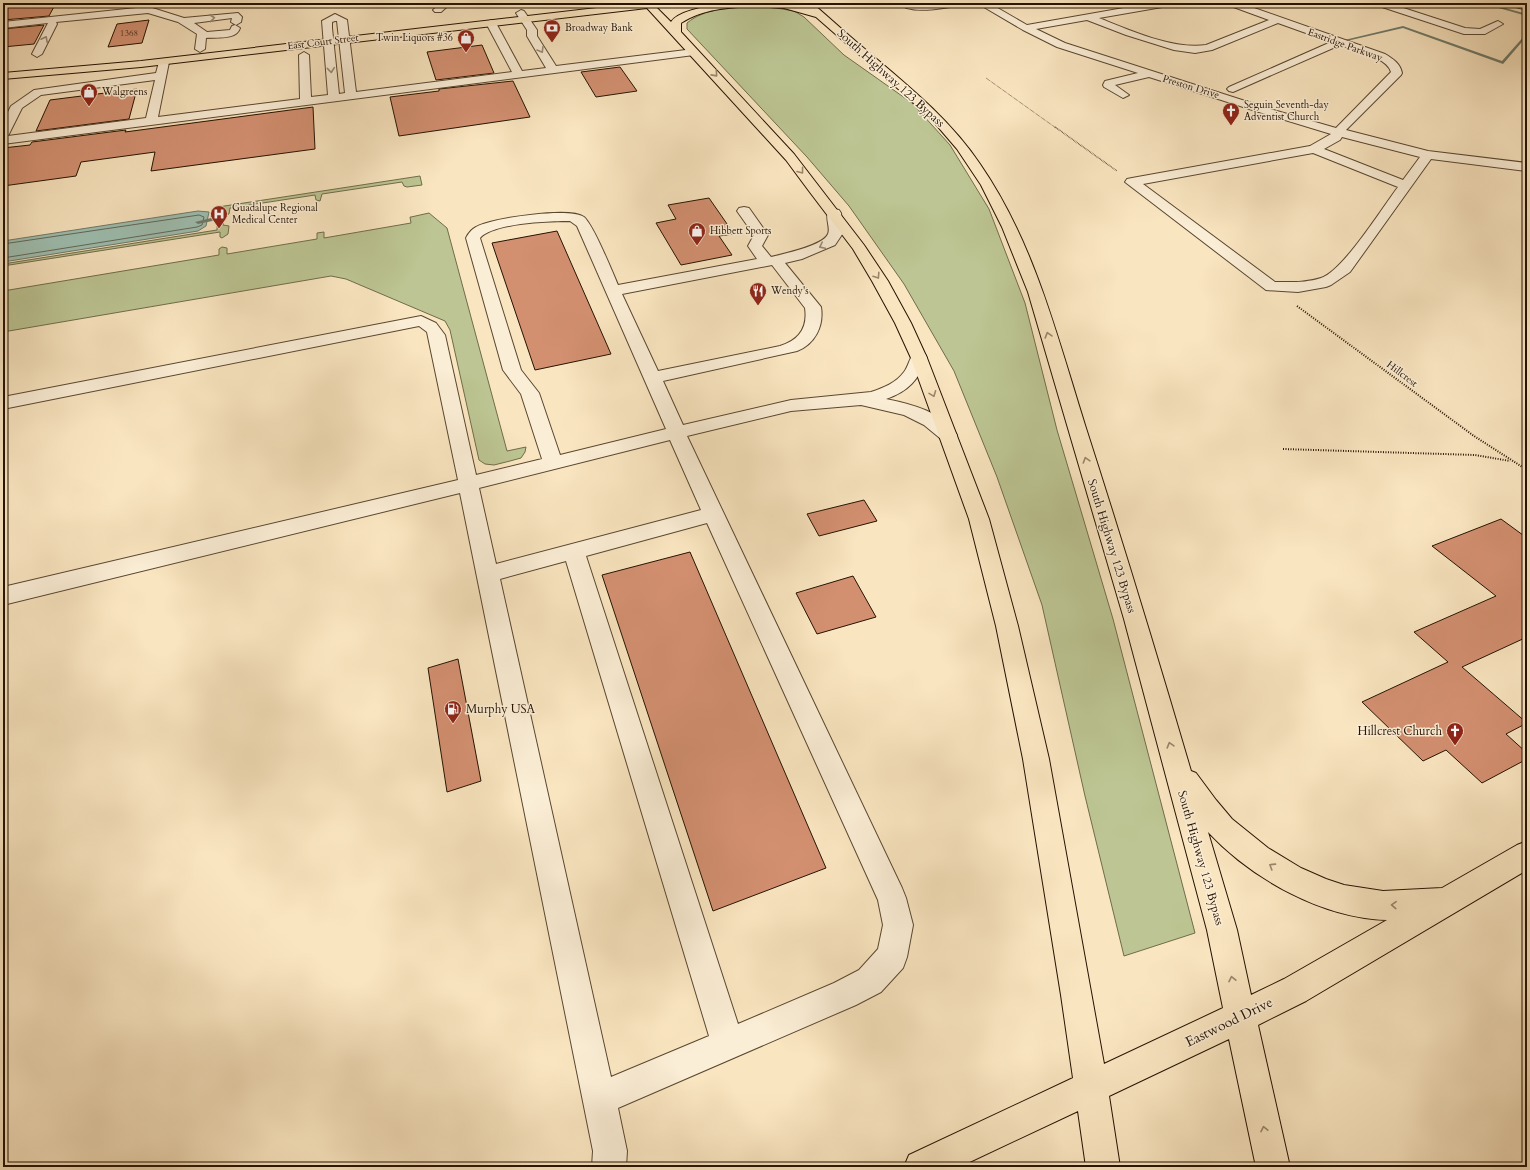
<svg xmlns="http://www.w3.org/2000/svg" width="1530" height="1170" font-family="Cardo,serif">
<style>
.green{fill:#bcc593;stroke:#706c4a}
.water{fill:#9ebfb1;stroke:#6e7a6a}
.lines{fill:none;stroke-linecap:round;stroke-linejoin:round}
.shore{stroke:#626858;stroke-width:1}
.stream{fill:#6e7a6a;fill-rule:evenodd}
.building{fill:#d39071;stroke:#251200}
.minor-casing{stroke:#5a4730;stroke-width:2}
.major-casing{stroke:#251200;stroke-width:2}
.path-far2{stroke:#251200;stroke-width:1;stroke-dasharray:0.5 1;stroke-linecap:butt}
.path-far1{stroke:#251200;stroke-width:1.5;stroke-dasharray:0.5 1;stroke-linecap:butt}
.path{stroke:#251200;stroke-width:2;stroke-dasharray:1 1.5;stroke-linecap:butt}
.minor{fill:#fbeed6;fill-rule:evenodd}
.major{fill:#f9e5c0;fill-rule:evenodd}
.oneway{stroke:#9b8b76}
.oneway2{stroke:#9a866a}
.labels{text-anchor:middle;dominant-baseline:central;stroke-width:3;stroke-linejoin:round;paint-order:stroke}
.far-number-label{font-size:9px;fill:#50321c}
.far-poi-label{font-size:10px;fill:#251200;stroke:#fbeed6;text-anchor:start}
.far-street-label{font-size:10px;fill:#251200;stroke:#fbeed6}
.street-label{font-size:12px;fill:#251200;stroke:#fbeed6}
.poi-label{font-size:12px;fill:#251200;stroke:#fbeed6;text-anchor:start}
.near-street-label{font-size:14px;fill:#251200;stroke:#fbeed6}
</style>
<rect width="100%" height="100%" fill="#f9e5c0"/>
<filter id="stains"><feTurbulence type="fractalNoise" baseFrequency=".005" numOctaves="4"/><feColorMatrix values="0 0 0 0 .2 0 0 0 0 .09 0 0 0 0 .02 0 0 0 .5 -.17"/></filter>
<radialGradient id="worn" r=".72"><stop offset=".6" stop-color="#630" stop-opacity="0"/><stop offset="1" stop-color="#630" stop-opacity=".3"/></radialGradient>
<!-- green -->
<path class="green" d="M754,6l22,2 18,3 10,6 40,38 68,48 38,42 39,64 36,94 32,127 56,189 82,314 -71,23 -39,-160 -43,-191 -45,-128 -43,-106 -50,-87 -55,-78 -42,-49 -120,-128v-6c18,-15 44,-15 67,-17z
M420,176l2,9 -15,2 -3,-1 -2,-4 -80,12 -2,7 -4,-1 -1,-5 -85,13 -1,6 -5,2 -1,9 6,1 -1,8 -6,4 -2,-1v-5l-217,34v-2l214,-34 1,-23z
M429,213l18,15 60,223 19,-4 -1,5 -4,6 -11,3 -16,4 -9,-1 -6,-4 -29,-130 -5,-9 -99,-42 -15,-3 -328,56v-41l216,-36v-6l3,-2 5,1v6l90,-15v-6l7,-1v6l87,-15 -1,-6h1z"/>
<!-- water -->
<path class="water" d="M198,211l11,1 -3,14 -8,5 -195,31v-21z"/>
<g class="lines">
<!-- shore -->
<path class="shore" d="M3,244l196,-29 5,2 -2,8 -5,2 -194,31"/>
<!-- stream -->
<path class="stream" d="M558,3h4l1,2 -3,1z
M1481,3h6l40,11v2z
M1403,26l99,35 25,-28v3l-24,28 -100,-36 -65,15 -2,-1z
M215,217l3,2 -1,1 -19,4 -3,-2z"/>
</g>
<!-- building -->
<path class="building" d="M3,3h53l-7,13 -46,4z
M149,20l-7,23 -34,4 9,-23z
M44,25l-10,19 -31,3v-18z
M482,45l12,28 -58,7 -9,-28z
M620,67l17,24 -41,6 -15,-25z
M513,81l17,36 -131,19 -9,-39 49,-6v-2z
M137,89l-8,30 -93,12 14,-31z
M313,107l2,42 -164,22 4,-19 -74,10 -5,14 -73,10v-38l27,-3 2,-3 94,-12 -1,2z
M709,198l25,36 -15,2 13,19 -51,10 -25,-42 20,-4 -8,-14z
M557,231l54,123 -76,16 -43,-127z
M864,500l13,21 -58,15 -12,-22z
M1501,519l26,19v99l-65,30 65,56 -21,11 21,19v6l-45,24 -36,-33 -23,11 -61,-59 86,-40 -34,-30 82,-36 -64,-50z
M690,552l136,316 -113,43 -111,-336z
M853,576l23,41 -59,17 -21,-41z
M458,659l23,122 -34,11 -19,-124z"/>
<g class="lines">
<!-- minor casing -->
<g class="minor-casing">
<path id="minor" d="M133,3h10l3,3 38,12 54,-5 4,4 -1,5 -5,3 -5,-3 1,-4 -38,5 13,9 23,-2 2,-4 3,-1 5,3c-3,12 -24,9 -34,10l-1,11 -5,3 -5,-3 2,-15 -19,-12 -30,-9 -92,9 1,2 -15,30 -5,3 -5,-3 16,-31 -45,5v-6l133,-14z
M441,3h10l-10,9h-6l-2,-2z
M898,3l25,1 39,-1 -5,3c-15,2 -47,9 -59,-3z
M977,3h12l38,22 125,-22h21l-5,3 -69,12c30,12 75,32 107,27l63,-25 -41,-15 -2,-2h14l145,51c8,5 15,9 17,19l-1,2 -55,55 82,21 99,12v8l-96,-12 -81,113 -19,13 -5,2 -28,5 -32,-2 -141,-108 2,-3 5,-1 178,-32 21,-12 -69,-21 -113,-36 -34,8 14,10 -6,3 -19,-11 -1,-2 2,-4 33,-8 -81,-26 -34,-17zM1087,20l39,15 48,15 21,3 17,-3 66,-27 53,19 -102,45 -2,2 2,2 4,1 107,-47c14,5 47,12 51,27l-55,56 -66,-19 -205,-66 -29,-14zM1342,137l78,20 -17,23 -79,-31 16,-9zM1313,153l85,34c-16,21 -55,84 -77,91 -15,5 -31,4 -46,4l-132,-98z
M1374,3h14l77,25 15,1 18,-8 5,3 -18,10h-21l-88,-29z
M1506,3l21,1v6l-19,-5z
M521,10l3,1 13,19v6l19,30 138,-17 5,3 -5,3 -691,89v-22l8,-16 23,-16 122,-17 3,-11 5,-3 5,3 -11,55 142,-18 -1,-44 5,-3 5,3 2,42 17,-2 -6,-74 13,-7 12,6 9,72 156,-20 -26,-49 5,-3 5,3 26,48 24,-3 -19,-32v-6l-11,-17zM335,21h2l8,72 -6,1 -7,-66v-6zM155,80l-9,38 -138,18 14,-28 19,-13z
M744,207l5,1 19,27 -6,11 9,11c12,-3 52,-11 57,-23 3,-7 -4,-17 1,-24l5,-1 5,1 2,3 2,20 -8,12 -33,14 -17,4 36,44c3,19 -6,37 -24,44l-134,30 20,44 108,-25 80,-8c12,-4 25,-9 33,-20 4,-5 5,-12 9,-18l6,-1 6,1 2,4c-9,22 -18,33 -41,41 25,5 57,13 71,36l-2,4 -7,2 -7,-2 -17,-14 -20,-10 -43,-10 -70,6 -104,25 215,452 4,10 7,27 -6,32 -4,11 -22,24 -25,13 -238,103 9,43 -1,16h-34l1,-16 -133,-658 -457,112v-18l455,-107 -31,-148 -8,-6 -416,83v-12l418,-81 15,7 9,12 31,140 66,-16 -21,-65 -18,-24 -37,-132c2,-4 6,-9 10,-11 15,-9 94,-20 108,-10 10,9 28,54 34,68l139,-26 -9,-13 6,-11 -17,-24 2,-3zM570,221l7,5 89,203 -106,26 -21,-62 -18,-23 -41,-132c13,-15 70,-17 90,-17zM772,265l33,43c3,20 -6,32 -25,38l-122,25 -36,-77zM670,440l31,70 -205,54 -17,-76zM707,523l171,377 5,25 -5,24 -19,21 -25,13 -96,41 -152,-468zM566,561l143,475 -98,41 -111,-498z"/>
</g>
<!-- major casing -->
<g class="major-casing">
<path id="major" d="M640,3h29l-2,2 -11,2 15,15c15,-22 109,-22 134,-15l-4,-4h11c20,17 39,35 60,52 39,33 79,66 108,109 54,78 77,172 105,261 37,115 72,230 106,346l5,2 20,27 16,19 36,29 33,20 25,11 18,6 39,6 59,-3 75,-43 10,-4v29l-221,131 -48,24 32,142h-34l-27,-128 -120,57 11,71h-34l-8,-56 -119,56h-55l5,-12 164,-77 -12,-83 -38,-236 -27,-133 -27,-107 -58,-161 -16,-35 -23,-42 -19,-32 -44,-58 -23,-31 -139,-152 -506,59 -138,12v-6l138,-12zM754,6l30,2 32,9 88,77 29,27 24,28 24,36 21,42 26,65 96,327 83,311 16,78 -119,56 -55,-305 -31,-133 -29,-107 -62,-161 -16,-35 -23,-42 -24,-36 -70,-91 -113,-122v-9c22,-14 48,-16 73,-17zM1208,832c44,47 114,86 179,88l-103,59 -33,16 -14,-65z"/>
</g>
<!-- path-far2 -->
<path class="path-far2" d="M986,78l70,50"/>
<!-- path-far1 -->
<path class="path-far1" d="M1055,127l62,44"/>
<!-- path -->
<path class="path" d="M1297,306l177,130 53,34
M1283,449l192,6 35,6"/>
<!-- minor -->
<use href="#minor" class="minor"/>
<!-- major -->
<use href="#major" class="major"/>
</g>
<!-- one-way arrows -->
<defs><path id="oneway-chevron" d="M-2-3.5L2.5 0L-2 3.5" fill="none" stroke-width="1.6" stroke-linecap="round" stroke-linejoin="round"/></defs>
<g class="oneway">
<use href="#oneway-chevron" transform="translate(212 18) rotate(-6)"/>
<use href="#oneway-chevron" transform="translate(45 39) rotate(-63)"/>
<use href="#oneway-chevron" transform="translate(541 50) rotate(59)"/>
<use href="#oneway-chevron" transform="translate(331 70) rotate(84)"/>
<use href="#oneway-chevron" transform="translate(822 246) rotate(154)"/>
</g>
<g class="oneway2">
<use href="#oneway-chevron" transform="translate(715 74) rotate(48)"/>
<use href="#oneway-chevron" transform="translate(801 171) rotate(52)"/>
<use href="#oneway-chevron" transform="translate(877 276) rotate(57)"/>
<use href="#oneway-chevron" transform="translate(1048 335) rotate(-106)"/>
<use href="#oneway-chevron" transform="translate(933 394) rotate(69)"/>
<use href="#oneway-chevron" transform="translate(1086 460) rotate(-107)"/>
<use href="#oneway-chevron" transform="translate(1170 745) rotate(-106)"/>
<use href="#oneway-chevron" transform="translate(1272 866) rotate(-148)"/>
<use href="#oneway-chevron" transform="translate(1394 905) rotate(-177)"/>
<use href="#oneway-chevron" transform="translate(1232 979) rotate(-102)"/>
<use href="#oneway-chevron" transform="translate(1264 1129) rotate(-102)"/>
</g>
<!-- icons -->
<defs>
<g id="bank-pin" transform="scale(0.9)"><path d="M0 17L-7.5 6A9.5 9.5 0 1 1 7.5 6Z" fill="#8f2418" stroke="#fbeed6"/><path d="M-6-4H6V4H-6ZM0-2.3a2.3 2.3 0 1 0 0 4.6a2.3 2.3 0 1 0 0-4.6Z" fill="#fff"/></g>
<g id="shop-pin" transform="scale(0.9)"><path d="M0 17L-7.5 6A9.5 9.5 0 1 1 7.5 6Z" fill="#8f2418" stroke="#fbeed6"/><path d="M-5-2.5h2.3a2.7 3.5 0 0 1 5.4 0H5L5.5 6h-11ZM-1.5-2.5h3a1.5 2.3 0 0 0-3 0Z" fill="#fff"/></g>
<g id="church-pin" transform="scale(0.9)"><path d="M0 17L-7.5 6A9.5 9.5 0 1 1 7.5 6Z" fill="#8f2418" stroke="#fbeed6"/><path d="M-1.2-6h2.4v3.5h3.3v2.4h-3.3V6h-2.4V-.1h-3.3v-2.4h3.3Z" fill="#fff"/></g>
<g id="hospital-pin" transform="scale(0.9)"><path d="M0 17L-7.5 6A9.5 9.5 0 1 1 7.5 6Z" fill="#8f2418" stroke="#fbeed6"/><path d="M-5-5h3v3.5h4V-5h3V5h-3V1.5h-4V5h-3Z" fill="#fff"/></g>
<g id="restaurant-pin" transform="scale(0.9)"><path d="M0 17L-7.5 6A9.5 9.5 0 1 1 7.5 6Z" fill="#8f2418" stroke="#fbeed6"/><path d="M-5-6h1v4h1v-4h1v4h1v-4h1v5L-1.5 .5V6h-2V.5L-5-1ZM5-6V6H3V1.5H1.5Q1.5-4 5-6Z" fill="#fff"/></g>
<g id="fuel-pin" transform="scale(0.9)"><path d="M0 17L-7.5 6A9.5 9.5 0 1 1 7.5 6Z" fill="#8f2418" stroke="#fbeed6"/><path d="M-5.5-6h7V0h2V4h1.3V-2.5L3-4.5l.8-.8L6-3V5H2.5V1h-1V6h-7ZM-4.2-4.7v3.2H.2V-4.7Z" fill="#fff"/></g>
</defs>
<g fill-rule="evenodd">
<use href="#bank-pin" x="552" y="28"/>
<use href="#shop-pin" x="466" y="38"/>
<use href="#shop-pin" x="89" y="92"/>
<use href="#church-pin" x="1231" y="111"/>
<use href="#hospital-pin" x="219" y="214"/>
<use href="#shop-pin" x="697" y="231"/>
<use href="#restaurant-pin" x="758" y="291"/>
<use href="#fuel-pin" x="453" y="709"/>
<use href="#church-pin" x="1455" y="731"/>
</g>
<g class="labels">
<!-- far-number labels -->
<g class="far-number-label">
<text x="129" y="33">1368</text>
</g>
<!-- far-poi labels -->
<g class="far-poi-label">
<text x="565" y="28">Broadway Bank</text>
<text x="453" y="38" text-anchor="end">Twin Liquors #36</text>
<text x="102" y="92">Walgreens</text>
<text x="1244" y="105">Seguin Seventh-day<tspan x="1244" dy="12">Adventist Church</tspan></text>
<text x="232" y="208">Guadalupe Regional<tspan x="232" dy="12">Medical Center</tspan></text>
<text x="710" y="231">Hibbett Sports</text>
<text x="771" y="291">Wendy's</text>
</g>
<!-- far-street labels -->
<g class="far-street-label">
<text transform="translate(323 42) rotate(-7)">East Court Street</text>
<text transform="translate(1345 45) rotate(20)">Eastridge Parkway</text>
<text transform="translate(1191 87) rotate(17)">Preston Drive</text>
<text transform="translate(1402 374) rotate(37)">Hillcrest</text>
</g>
<!-- street labels -->
<g class="street-label">
<text transform="translate(891 78) rotate(42)">South Highway 123 Bypass</text>
<text transform="translate(1112 546) rotate(73)">South Highway 123 Bypass</text>
<text transform="translate(1201 858) rotate(74)">South Highway 123 Bypass</text>
</g>
<!-- poi labels -->
<g class="poi-label">
<text x="466" y="709">Murphy USA</text>
<text x="1442" y="731" text-anchor="end">Hillcrest Church</text>
</g>
<!-- near-street labels -->
<g class="near-street-label">
<text transform="translate(1229 1022) rotate(-26)">Eastwood Drive</text>
</g>
</g>
<!-- margin -->
<rect width="1530" height="1170" fill="none" stroke="#f9e5c0" stroke-width="16"/>
<rect x="4" y="4" width="1522" height="1162" fill="none" stroke="#251200" stroke-width="2"/>
<rect x="8" y="8" width="1514" height="1154" fill="none" stroke="#251200"/>
<rect width="100%" height="100%" filter="url(#stains)"/>
<rect width="100%" height="100%" fill="url(#worn)"/>
</svg>
